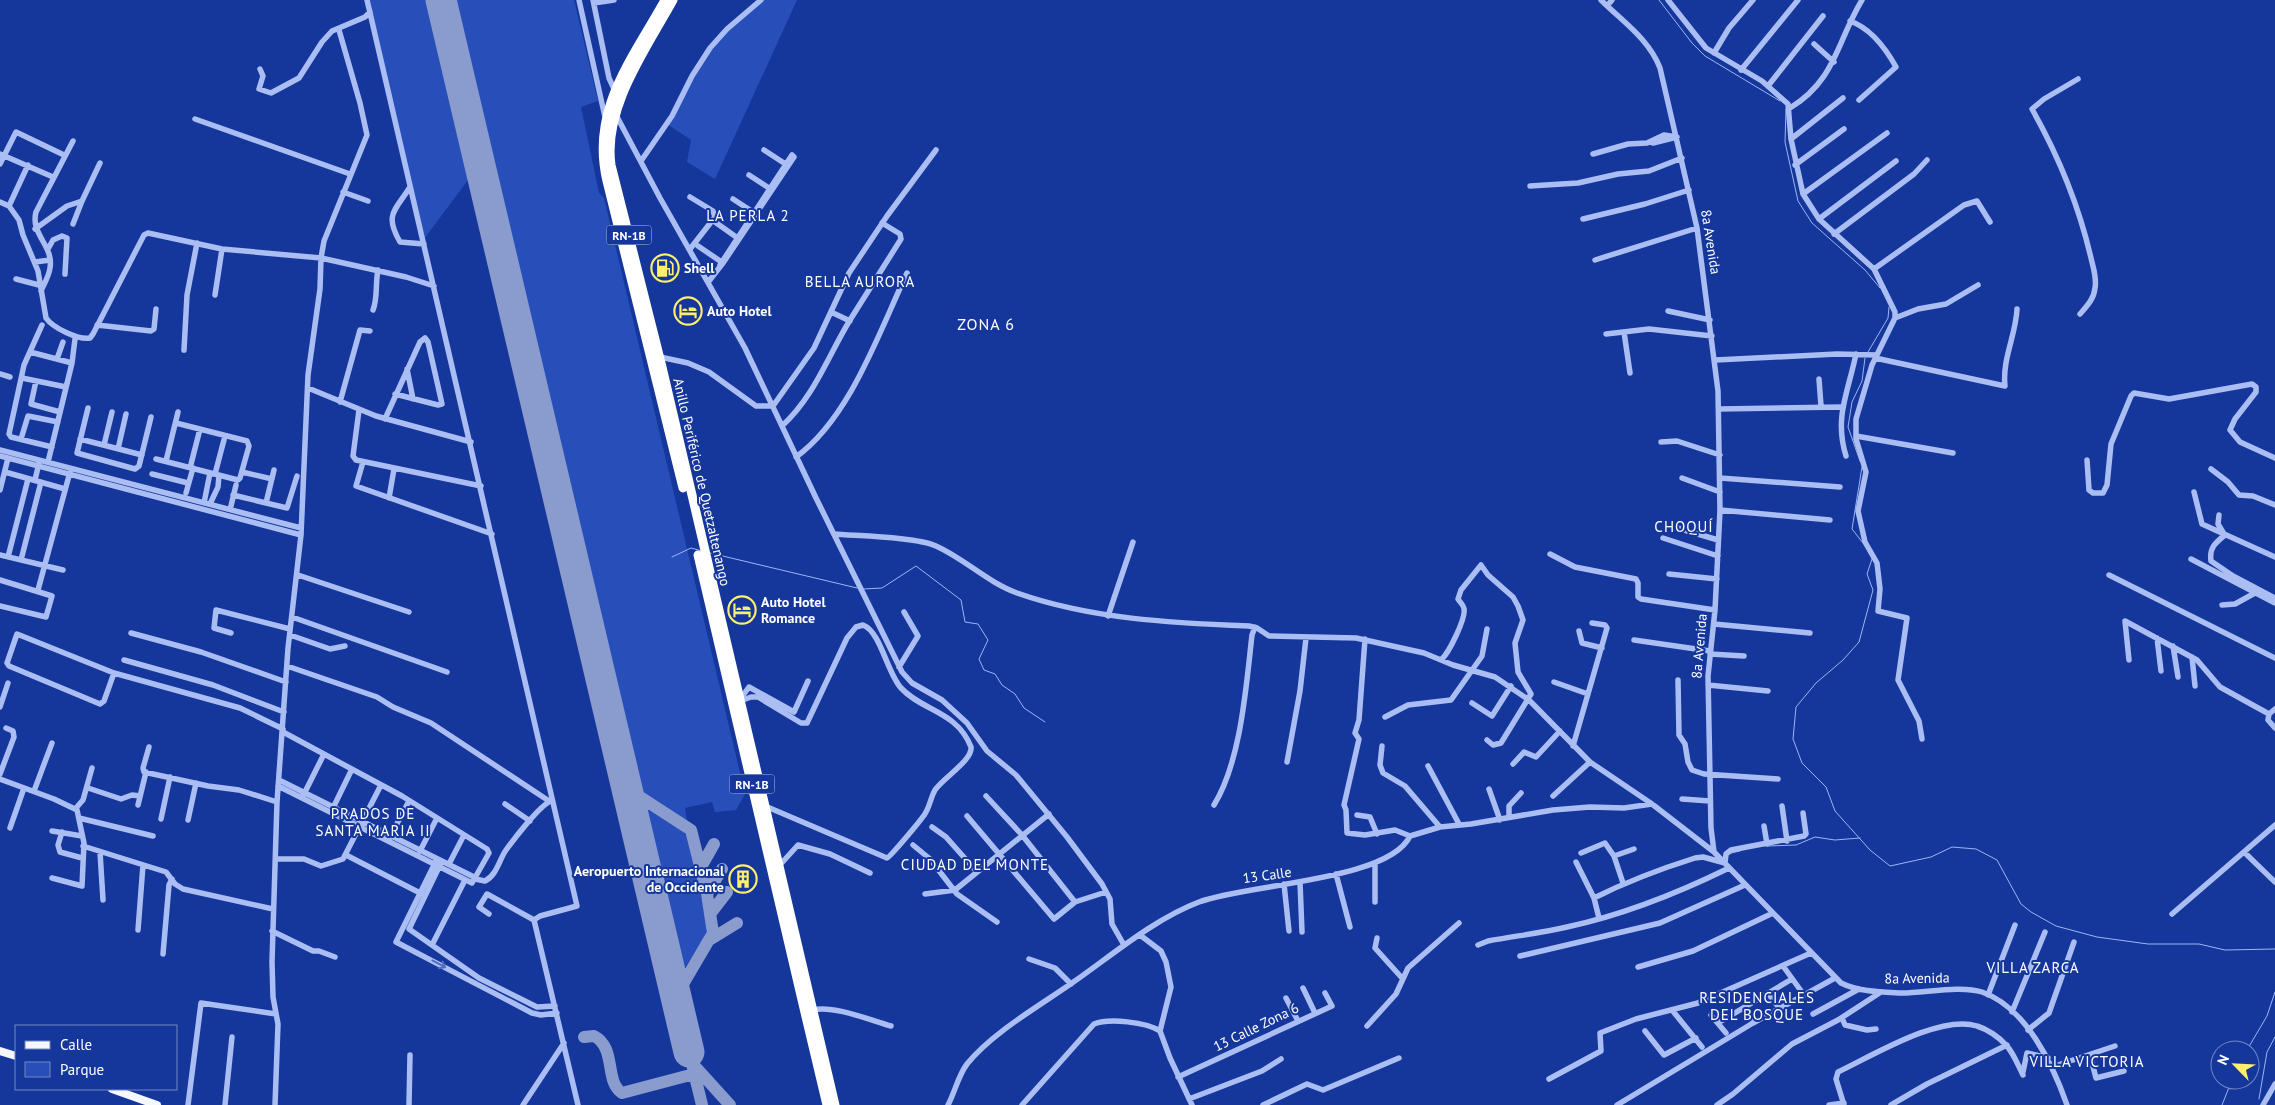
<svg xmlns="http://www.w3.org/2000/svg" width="2275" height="1105" font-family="'PT Sans',sans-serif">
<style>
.green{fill:#284fb9}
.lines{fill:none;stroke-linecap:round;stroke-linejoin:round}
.stream{stroke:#9cb5f5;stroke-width:1}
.taxiway{stroke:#8a9bcd;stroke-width:12}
.runway{stroke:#8a9bcd;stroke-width:31}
.minor{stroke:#aabef3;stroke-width:5.5}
.major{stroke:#f6f8ff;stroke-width:8}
.highway{stroke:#fff;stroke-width:9}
.oneway{stroke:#516dbe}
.labels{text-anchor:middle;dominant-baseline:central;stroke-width:4;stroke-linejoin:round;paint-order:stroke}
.shield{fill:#15379b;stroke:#b9c3e1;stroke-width:1}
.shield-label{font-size:12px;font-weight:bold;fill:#fff}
.street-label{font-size:14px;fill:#fff;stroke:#15379b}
.poi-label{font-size:14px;font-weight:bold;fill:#fff;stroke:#15379b;text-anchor:start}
.neighbourhood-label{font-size:15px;letter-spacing:1px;fill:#fff;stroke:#15379b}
.quarter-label{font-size:16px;letter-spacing:1px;fill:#fff;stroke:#15379b}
</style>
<rect width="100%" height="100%" fill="#15379b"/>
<!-- green -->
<path class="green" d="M368,0h65l41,172 -50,67z
M450,0h124l24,101 -17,6 18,86 5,5 141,596 -9,16 -21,2 -3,-10 -27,6 2,13 -46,-27 -5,-5 -4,-10z
M760,0h37l-82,179 -28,-17 4,-22 -24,-16 34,-64 31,-36z
M646,810c13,0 37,17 42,29l20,87 -4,13 -20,30 -8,-5 -35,-147z"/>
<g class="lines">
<!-- stream -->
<path class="stream" d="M1659,0l33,43 13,13 75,45
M1786,109l-1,33 13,59 14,22 53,47 15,18
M1868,352l20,-34 1,-11
M1860,461l-12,-34 4,-25 10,-21 3,-23
M1862,467l-10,62 11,14
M710,553l147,35
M672,557l19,-9 11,3
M1872,559l-5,15 6,16 -14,52 -16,18 -27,23 -20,24 -3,32 9,24 24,24 9,24 35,39 20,16 41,-9 21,-10 24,2 21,11 24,44 10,8 25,14 41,11 51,7h51l26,6 50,-1
M864,589l18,-1 34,-22 45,34 4,22 13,2 10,16 -9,19 5,11 11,4 7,11 13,9 9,14 21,14
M1768,846l28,-1 19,-8 20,3 25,-2
M1731,853l9,-2
M2247,1050l20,-34 8,-24
M2259,1099l8,-47 8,-15
M2222,1105l10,-25"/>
<!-- taxiway -->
<path class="taxiway" d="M622,768l5,14 7,11 57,37 16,64 6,39 -34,58 -1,14
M635,822l2,-16 5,-3 7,1
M701,867l13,-23
M707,894l15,-25
M710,914l17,-22
M711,939l26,-16
M669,964l7,10 9,3 5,-5
M584,1037l10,-1c23,12 10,45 28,57l72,-19
M689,1052l13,53
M691,1062l39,43"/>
<!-- runway -->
<path class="runway" d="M441,0l248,1052"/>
<!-- minor -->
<path class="minor" d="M367,0l210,906 -37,10 -6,4
M579,0l26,117
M593,0l16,78 6,13
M1601,0c21,21 48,39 59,68l37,160 21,163 2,119 -5,100 -7,66 3,152 3,24 127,131c18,9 41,9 61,10 23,0 58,-8 80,-1 44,15 71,73 85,113
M1668,0l38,48 56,33 26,23 3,35 12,55 16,25 55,50 21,43v6l-23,47 -16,54v20l10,33 -8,39 7,31 12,21 3,26 -2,22 29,7 -9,62 21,41 3,18
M594,3l20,-3
M1607,6l5,-6
M1850,21c20,7 36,28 46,46l-37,33
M1814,44l20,18
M1714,53l15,-25 24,-28
M260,69l3,7 -4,13 12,4 28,-15 23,-36 10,-11 33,-14 5,-5
M1741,70l57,-70
M2078,79l-34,20 -12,10c26,46 47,97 59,149 2,9 6,20 4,30 -1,11 -8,18 -15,26
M1768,86l55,-70
M1790,108c46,-28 47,-67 72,-108
M615,113l45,85 85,150 71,150 86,174 10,11 30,17 25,23 20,28 29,24 51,62 35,47 8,15 2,25 12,21
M195,119l155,55
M1791,139l52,-41
M1653,143l20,-5
M764,150l23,15
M0,154l53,23
M1593,154l35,-10 19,-1 17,-8 13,2
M641,161l31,-45 20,-40 18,-28 17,-19 34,-29
M0,164l16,-32 48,23
M1795,165l49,-36
M749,175l23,15
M1530,186l48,-3 40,-9 31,-3 33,-13
M410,187c-15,24 -26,27 -10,55l24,2
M343,192l25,9
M1803,194l84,-61
M733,199l23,15
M0,202l9,4 10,14 4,15 15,36 8,47c7,10 32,22 44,20l3,-4 51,-99 4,-2 74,16 99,9 85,19 28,9
M9,206l19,-41
M1583,219l62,-15 44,-14
M1819,219l77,-58
M715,222l24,17
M73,224l9,-23
M35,229l32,-23 15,-5 18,-38
M1834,234l80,-60 13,-14
M698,246l25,17
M48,249l5,-9 9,-4 5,2 -2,36
M690,249l25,-32 -2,-6 -23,-14
M1595,260l102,-32
M35,262l15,-2
M1874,269l90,-64 13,-4 13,21
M16,279l23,6
M709,281l14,-18 71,-106 -2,-2 -72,110
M41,291c3,-7 8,-15 9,-23 4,-22 -20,-34 -14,-56l37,-71
M215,295l7,-46
M373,310c5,-13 2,-25 5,-40
M1668,311l42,9
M831,312l19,9
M1895,318l23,-9 28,-5 32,-19
M42,325l-18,40 -15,69 2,3 41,10
M97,325l54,6 3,-2 2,-20
M1624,332l6,41
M1606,334l43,-5 63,7
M184,350l3,-55 10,-52
M30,352l42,11
M660,357l28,6 21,9 47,34h17l41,-58 35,-75 38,-57 49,-66
M1875,358l130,28c-3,-27 11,-51 12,-77
M57,359l6,-17
M1716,360l121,-6 39,1
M407,369l6,30
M0,374l10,3
M22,378l44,9
M1819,379l2,27
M36,381l-5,23 29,8
M308,388l68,28 95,26
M340,402l20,-72 10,1
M88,408l-11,45 58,16 4,-3 12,-49
M1719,409l122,-2
M359,410l-6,46 3,4 125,26
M385,419l35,-77 5,-4 3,4 14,62 -4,1 -43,-11
M782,426c32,-29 46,-70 68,-106 17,-27 34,-54 51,-81l-1,-5 -18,-11
M1856,436l97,17
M21,439l7,-23 30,6
M80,439l62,16
M1661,442l16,-1 43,14
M104,445l8,-33
M118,449l8,-35
M0,450l301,78
M0,456l301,79
M1846,456c-12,-39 2,-63 10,-102
M796,457c54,-39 83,-125 111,-184
M156,459l82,21 2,-2 9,-32 -2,-5 -71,-18
M2087,460l2,30 4,3h10l4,-8 4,-41 20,-48 3,-3 35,6 83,-15 4,3v5l-21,27 -5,11 10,12 35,16
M166,461l12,-49
M48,462l24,-99 3,-24
M363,462l-7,24 136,48
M190,468l10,-39
M2211,469l17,13 11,13 14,1 22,9
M5,472l60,17
M242,472l30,7
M152,474l36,9
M215,474l10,-38
M1682,478l38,14
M1720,478l120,9
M35,480l4,-17
M0,490l8,-32
M2194,492l8,32 73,33
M186,493l7,-25
M233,495l54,13 10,-32
M389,498l5,-29
M204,503l6,-30
M266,503l8,-33
M210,504l8,-17 1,-12
M231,506l5,-21
M1720,510l110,10
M2219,515l-1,9 6,10
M1674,527l44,13
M834,534c23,2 84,3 102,12 29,13 51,36 81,47 74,26 154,30 232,33l8,2 12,8 87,2 68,15 29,12 42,12 34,23 61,62 62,42 62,48
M2225,535c-10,8 -16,13 -14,26l22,15 42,22
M1663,538l55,18
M1550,554l25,13 61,12 2,4v14l3,2 74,11
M0,555l63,15
M8,557l20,-78
M2191,559l84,44
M21,560l20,-78
M1669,574l48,5
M298,575l111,37
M2109,575l166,83
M0,580l52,16 -6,21 -46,-11
M38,590l32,-118
M2222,605l13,-1 20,-11
M1108,616l25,-74
M292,617l155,55
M1714,624l96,9
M1579,631l3,12 20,5
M131,633l70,19 85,30
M231,633l-17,-5 2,-18 74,19
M290,635l40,14 15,-3
M2157,638l4,33
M1365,639l-6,81 -4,13 4,6 -15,66 2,5 1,23 18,2 30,-5 15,6
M1634,640l76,11
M2173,646l5,31
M1710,654l34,2
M2192,657l3,29
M124,660l89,25 71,27
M1441,660c8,-7 25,-42 23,-51 0,-3 -4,-7 -6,-10l3,-9 20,-25 7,10 25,22 5,9 5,14 -8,23 3,29 13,22 -30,49 -8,2 -6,-5
M2129,660l-4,-39 72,39 23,27 49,27
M287,666l90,31 16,10 38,16 118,78
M899,667l19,-31 -14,-24
M114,673l-10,28 -4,3 -91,-38 -2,-3 10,-29 97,39 126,35 43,21
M1678,680l1,55 6,9 3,18 4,8 12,4 74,5
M1554,682l34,12
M1708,685l60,6
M738,696l6,-2 5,-7 45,25 14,-31
M740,701l11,-4h7l43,26h6l40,-85 9,-11 7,-2c18,7 24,48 38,63 21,23 56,23 70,59 2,13 -28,31 -36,43 -4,7 -5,15 -9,22 -2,5 -36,45 -39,46l-122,-52
M1472,703l20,13 19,-30
M0,707l8,-24
M2275,709l-6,5 -1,6 7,8
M1385,717l23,-12 43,-5 31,-44 5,-27
M1382,746l-2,19 3,8 22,13 35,41
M1573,746l34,-118 -2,-3 -13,-2
M149,747l-6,21 1,4 64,14 31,4 38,12
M1287,762l13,-71 6,-53
M1513,764l11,-12 12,5 24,-26
M1428,766l31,58
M0,774l14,-37 -1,-6 -7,-3
M0,779l54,20 23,11 7,33 -2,43 -30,-8
M279,780l197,98
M278,786l194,97 17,-30 -2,-4 -85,-53 -119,-64
M88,788l33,11 11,-4 8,1
M1489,789l11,31
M34,791l18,-48
M303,796l21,-42
M986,796l36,39 53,67
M1553,796l37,-34
M1682,799l28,2
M505,804l25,17
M138,805l8,-33
M1214,805c27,-44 32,-118 38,-170l3,-8
M1782,806l5,35
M76,808l7,-8 9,-32
M333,808l19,-39
M1357,815l13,2 7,17
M967,816l87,103 21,-17 31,-10
M1509,817v-11l12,-13
M79,818l74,18
M161,819l9,-42
M188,820l8,-37
M1764,826l3,18
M932,827l14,10 31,35
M10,828l14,-40
M52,831l30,5
M62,832l-4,13 2,7 22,6
M389,839l20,-38
M913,845l17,14 27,35 40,28
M83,846l83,26 9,12 8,5 90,20
M420,851l17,-33
M100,852l3,48
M2244,852l31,30
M1581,853l24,-10 9,13 9,27
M346,855l76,39
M1614,856l20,-7
M276,859h28l17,7 22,-7 38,-74
M437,859l-41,83 136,71 9,2 16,-2
M442,861l-33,68 70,49 58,29 18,-1
M1576,862l18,36 5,20
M1375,863v39
M449,864l15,-29
M778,867l20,-22 32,9 40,19
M1336,874l14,53
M475,879l10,2c12,-6 14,-21 21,-31 8,-11 34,-45 45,-49
M1300,882l2,50
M1284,884l5,47
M925,894l30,-4 94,-76
M1594,898c32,-16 66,-29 101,-40l8,-1 22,6 1,-9 5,-4 73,-14 2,-2 -3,-21
M489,914l-10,-7 8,-13 47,26 44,185
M2172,914l103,-89
M138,930l5,-65
M272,931l41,20h6l16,6
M1140,935l21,16 5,11 5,25 -11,44 10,27 22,47
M1377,938l-2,10 27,30
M432,945l33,-65
M1478,945l10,-4c27,-5 53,-8 79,-14 56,-12 111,-34 162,-59
M163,954l6,-69 3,-6
M1520,956l140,-33 85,-38
M1029,959l26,9 16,16
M1783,966l21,29
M1638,967l55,-16 80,-38
M1303,988l12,25
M1768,993l9,12
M1988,995l27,-70
M1286,998l12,23
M1743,1008l8,11
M813,1010c20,-5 57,10 78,16
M1672,1010l30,37
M2012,1012l33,-80
M1813,1014l46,-25
M1711,1015l15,18
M1842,1018l3,7 22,5 9,-1
M1718,1023l74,-44
M1367,1026l29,-32 12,-26 51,-45
M2028,1030l21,-17 25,-71
M1645,1031l19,24 32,-17
M2090,1055l6,23 28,-7
M2052,1067l63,-21
M2023,1072l4,-19 21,5
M1178,1077l154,-71 -7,-13
M1549,1079l52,-28 -1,-18 36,-14 62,-16 113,-50
M1189,1099l73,-28 19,-12
M188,1105l13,-102 75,11
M225,1105l7,-68
M275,1105l3,-81 -5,-27 -1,-35 5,-160 11,-154 13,-113 7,-160 12,-86 1,-31 3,-17 43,-106 -7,-32 -21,-73
M409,1105l1,-50
M523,1105l41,-62
M948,1105c7,-13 10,-29 19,-41 25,-31 72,-58 105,-81 39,-27 82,-64 127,-81 47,-18 190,-21 211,-66l30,-9 31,-3 82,-14 37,-3 34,1 28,-4
M1022,1105l72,-81c15,-6 52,-2 66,7
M1263,1105l44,-21 16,6 76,-32
M1617,1105l136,-82 82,-45
M1717,1105l16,-11 59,-50 46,-24 43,-28
M1829,1105l15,-2
M1844,1105l-8,-26 2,-7c34,-16 102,-58 139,-46 10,3 22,11 29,19 7,7 12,20 17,30
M1891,1105l36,-21 80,-39
M2263,1105l12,-21"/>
<!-- major -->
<path class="major" d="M0,1051l16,5
M112,1089l45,16"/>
<!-- highway -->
<path class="highway" d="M665,0c-33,60 -75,109 -58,181l76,307
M673,0c-27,49 -70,108 -62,165l51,202 173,738
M698,555l105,449 10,6
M803,1004l24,101"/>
</g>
<!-- one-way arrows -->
<defs><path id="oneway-shaft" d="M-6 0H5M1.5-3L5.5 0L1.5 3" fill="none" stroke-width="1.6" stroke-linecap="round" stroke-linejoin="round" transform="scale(1.25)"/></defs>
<use class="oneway" href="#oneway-shaft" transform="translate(439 964) rotate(28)"/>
<!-- icons -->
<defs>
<g id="fuel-ring" transform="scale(1.4375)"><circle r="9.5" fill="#15379b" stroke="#ffef6c" stroke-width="1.5"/><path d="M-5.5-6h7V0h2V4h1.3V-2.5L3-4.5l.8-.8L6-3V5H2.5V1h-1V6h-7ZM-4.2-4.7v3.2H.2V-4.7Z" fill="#ffef6c"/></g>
<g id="hotel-ring" transform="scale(1.4375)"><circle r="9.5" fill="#15379b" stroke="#ffef6c" stroke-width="1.5"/><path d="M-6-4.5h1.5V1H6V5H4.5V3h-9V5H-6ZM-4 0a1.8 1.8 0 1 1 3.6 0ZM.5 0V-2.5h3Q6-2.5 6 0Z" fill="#ffef6c"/></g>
<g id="building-ring" transform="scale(1.4375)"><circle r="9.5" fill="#15379b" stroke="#ffef6c" stroke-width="1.5"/><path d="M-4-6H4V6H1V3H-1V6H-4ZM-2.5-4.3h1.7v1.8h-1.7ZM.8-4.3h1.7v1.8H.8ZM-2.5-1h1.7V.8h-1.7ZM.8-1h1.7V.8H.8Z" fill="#ffef6c"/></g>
</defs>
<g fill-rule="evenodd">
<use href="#fuel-ring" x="665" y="268"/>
<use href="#hotel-ring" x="688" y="311"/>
<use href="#hotel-ring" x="742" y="610"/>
<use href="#building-ring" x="743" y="879"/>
</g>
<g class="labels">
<!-- shield labels -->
<g class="shield">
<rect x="606.5" y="225.5" width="45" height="19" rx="4"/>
<rect x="729.5" y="774.5" width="45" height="19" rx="4"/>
</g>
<g class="shield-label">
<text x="629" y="235">RN-1B</text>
<text x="752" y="784">RN-1B</text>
</g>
<!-- street labels -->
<g class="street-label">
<text transform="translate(1711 242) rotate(81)">8a Avenida</text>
<text transform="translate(702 482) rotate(77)">Anillo Periférico de Quetzaltenango</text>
<text transform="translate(1699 646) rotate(-85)">8a Avenida</text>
<text transform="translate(1267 875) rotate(-8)">13 Calle</text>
<text transform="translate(1917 978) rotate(-1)">8a Avenida</text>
<text transform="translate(1256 1027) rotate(-26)">13 Calle Zona 6</text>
</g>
<!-- poi labels -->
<g class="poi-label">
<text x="684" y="268">Shell</text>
<text x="707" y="311">Auto Hotel</text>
<text x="761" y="602">Auto Hotel<tspan x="761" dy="16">Romance</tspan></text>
<text x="724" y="871" text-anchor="end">Aeropuerto Internacional<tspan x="724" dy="16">de Occidente</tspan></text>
</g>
<!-- neighbourhood labels -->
<g class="neighbourhood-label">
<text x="748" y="215">LA PERLA 2</text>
<text x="860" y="281">BELLA AURORA</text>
<text x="1684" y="526">CHOQUÍ</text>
<text x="373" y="813">PRADOS DE<tspan x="373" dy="17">SANTA MARIA II</tspan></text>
<text x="975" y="864">CIUDAD DEL MONTE</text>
<text x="2033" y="967">VILLA ZARCA</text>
<text x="1757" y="997">RESIDENCIALES<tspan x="1757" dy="17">DEL BOSQUE</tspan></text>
<text x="2087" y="1061">VILLA VICTORIA</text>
</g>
<!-- quarter labels -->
<g class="quarter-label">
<text x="986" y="324">ZONA 6</text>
</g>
</g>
<!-- legend -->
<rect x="15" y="1025" width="162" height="65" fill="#15379b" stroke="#7387c3"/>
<rect x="25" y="1041" width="25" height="8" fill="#f6f8ff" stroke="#7387c3"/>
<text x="60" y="1050" font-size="15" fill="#ffffff">Calle</text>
<rect x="25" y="1062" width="25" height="15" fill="#284fb9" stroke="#7387c3"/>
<text x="60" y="1075" font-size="15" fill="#ffffff">Parque</text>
<!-- north arrow -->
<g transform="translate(2235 1065) rotate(294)"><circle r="24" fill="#15379b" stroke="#7387c3"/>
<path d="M0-4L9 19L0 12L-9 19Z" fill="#ffef6c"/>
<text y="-8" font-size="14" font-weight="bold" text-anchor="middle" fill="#ffffff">N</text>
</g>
</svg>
